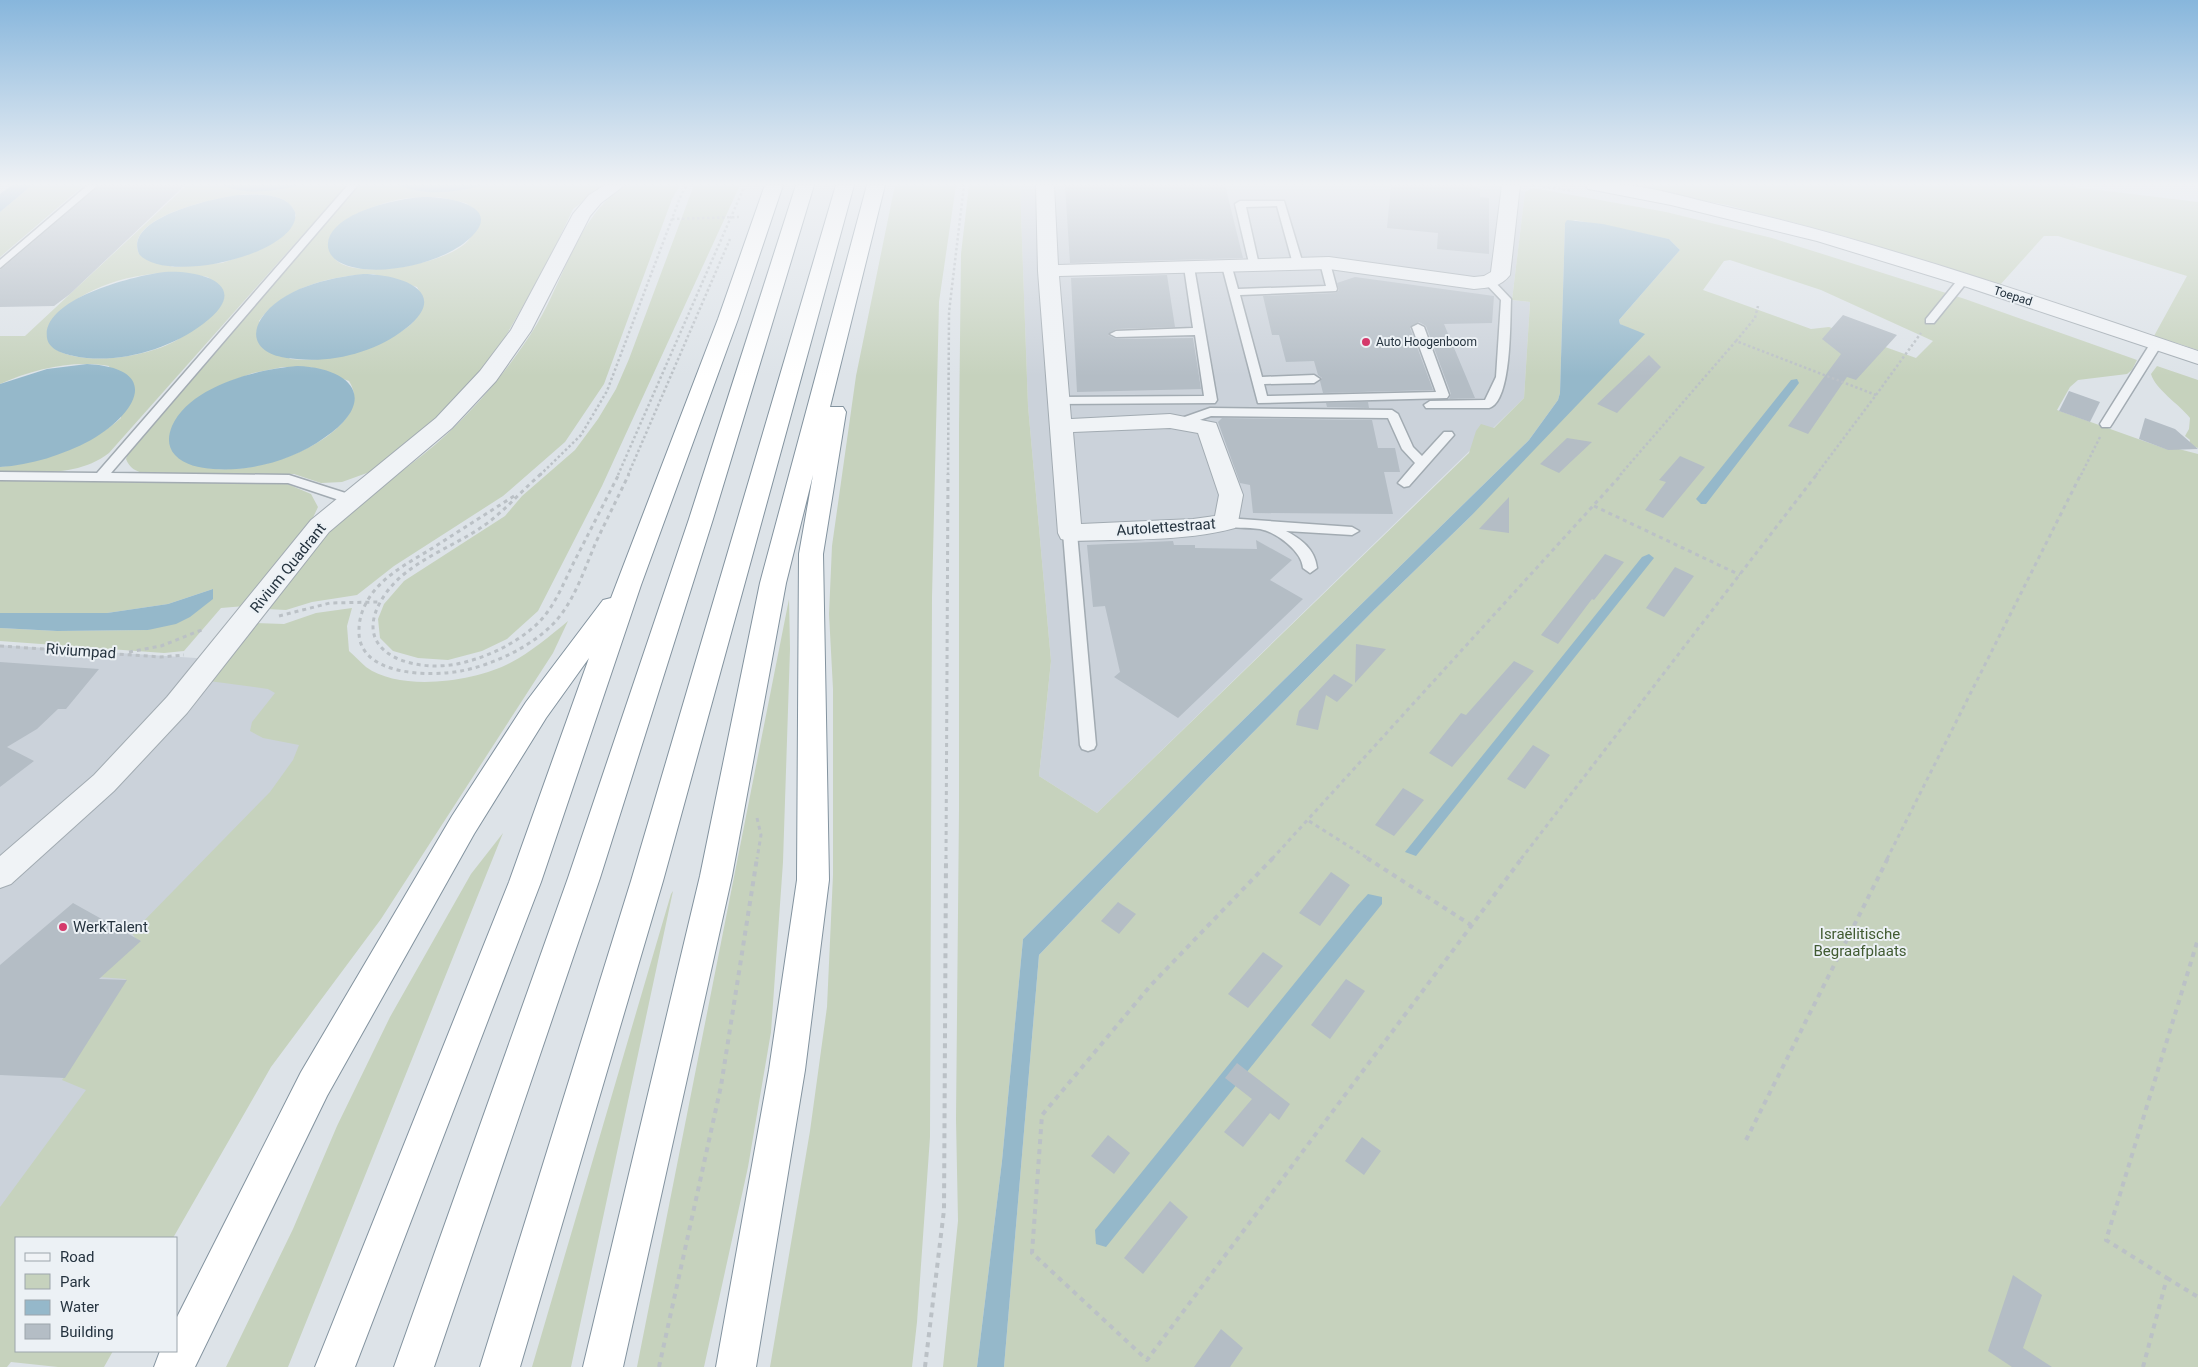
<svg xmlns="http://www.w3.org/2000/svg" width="2198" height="1367" font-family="Roboto,sans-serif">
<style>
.built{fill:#cbd2da}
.green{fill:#c6d2bd;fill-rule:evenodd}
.water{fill:#95b8ca}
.building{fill:#b4bdc5}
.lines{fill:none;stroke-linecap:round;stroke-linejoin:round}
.service-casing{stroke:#a2abb2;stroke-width:3}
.minor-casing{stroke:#a2abb2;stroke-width:2}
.tertiary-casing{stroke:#a2abb2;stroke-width:2}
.motorway-casing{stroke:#83939f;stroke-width:2}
.path-far2{stroke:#bbc1c6;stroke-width:2.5;stroke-dasharray:2.5 2.5;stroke-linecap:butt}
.path-far1{stroke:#bbc1c6;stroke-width:3;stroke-dasharray:4 4;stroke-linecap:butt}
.path{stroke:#bbc1c6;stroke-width:4;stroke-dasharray:5 5;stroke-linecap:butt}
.service{fill:#f0f3f6;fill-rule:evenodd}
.minor{fill:#f0f3f6;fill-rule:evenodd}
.tertiary{fill:#f0f3f6;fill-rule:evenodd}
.motorway{fill:#fff;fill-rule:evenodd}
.poi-dot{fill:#d5396b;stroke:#ecf1f5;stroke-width:2}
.labels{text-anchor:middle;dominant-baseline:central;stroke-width:4;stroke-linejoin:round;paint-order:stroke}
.far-street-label{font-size:12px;fill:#25333f;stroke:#ecf1f5}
.far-poi-label{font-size:12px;fill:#25333f;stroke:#ecf1f5;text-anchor:start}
.street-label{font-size:15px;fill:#25333f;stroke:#ecf1f5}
.poi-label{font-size:15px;fill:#25333f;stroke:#ecf1f5;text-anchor:start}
.park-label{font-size:15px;fill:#415b32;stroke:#ecf1f5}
</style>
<rect width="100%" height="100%" fill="#dde3e8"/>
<!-- built -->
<path class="built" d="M1020,185h482l23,7 -13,108 18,2 -6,96 -427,415 -58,-37 12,-115 -23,-255z
M0,645l359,24 -359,573z"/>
<!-- green -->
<path class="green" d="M32,185h52l-84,72v-45z
M187,185h35l15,4 17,2 47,-6h46l-238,268c-31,24 -72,19 -109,19v-5c43,-5 88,-20 121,-49l-12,-52c-37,-6 -75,3 -109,18v-48h25zM247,194c17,0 45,1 49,22l-36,34 -38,13 -49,4 -34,-13c-17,-39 85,-58 108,-60zM176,272l32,5 16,20c-2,12 -13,17 -22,24 -8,6 -16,13 -25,19 -29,17 -93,27 -122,9l-2,-30c30,-33 80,-46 123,-47z
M358,185h41l20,6 17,1 19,-1 30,-6h120l-32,24 -27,57 -50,87 -72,80 -46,36 -36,13 -21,1 -27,-9h-133c-15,0 -29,0 -35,-15l4,-11zM439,197l27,6 12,9c-2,8 -4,19 -8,26 -15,25 -115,44 -135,21 -28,-33 44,-56 66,-60 12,-2 26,-2 38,-2zM373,274l44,13 5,9c-2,7 -3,16 -6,22 -7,11 -21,17 -32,22 -31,14 -59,22 -94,19l-31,-38c24,-34 74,-46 114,-47zM283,367h27l39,14c37,57 -141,123 -178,67l52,-64 30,-11z
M625,185h55l-8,14 -68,185 -39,58 -62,54 -109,70 -37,29 -45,7 -26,8 -19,-1c19,-25 37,-52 59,-75 36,-37 82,-64 120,-99 35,-33 66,-70 91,-111 28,-47 41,-108 88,-139z
M694,185h46l-138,301 -64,125 -31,28 -25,12 -34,9 -30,-2 -25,-7 -13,-13 -2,-19 6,-15 20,-23 101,-65 17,-20 53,-46 23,-31 18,-30 13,-30z
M895,185h61l-17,117 -7,295 -2,540 -13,185 -5,45h-142l40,-236 17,-124 6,-132v-186l-4,-75 3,-68 24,-170z
M969,185h51l8,221 23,255 -12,115 58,37 372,-360 7,-22 5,-7 13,4 30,-30 6,-96 -18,-2 13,-108 8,-4 133,24 106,26 193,61 172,61 -5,10 -5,4 -49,6 -8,7 -13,23 112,40 2,-3 27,7v913h-1194l35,-412 165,-173 171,-173 95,-92 156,-190 -6,-3 -1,-4 61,-70 -11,-11 -94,-19 -10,3 -5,170 -2,7 -29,40 -337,330 -169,169 -21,222 -25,206h-34l15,-146 -2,-102 3,-309v-384l2,-172zM1730,260l91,30 112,51 -17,17 -87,-31 -18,2 -108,-39 21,-29z
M1615,185h442l141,17v148l-44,-14 33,-60 -129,-40h-14l-44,49 -153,-48 -120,-32z
M2157,366l41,14v68l-9,-3 1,-5 -5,-4 4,-7 1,-11c-11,-14 -35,-29 -39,-44z
M0,480l285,3 26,11 7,13 -8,17 -65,82 -24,2 -37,43 -20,2 -164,-12v-13l57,3 91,-1 65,-41 -45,15 -61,9h-107z
M789,599l1,50 -7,213 -12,170 -23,135 -44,200h-67z
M352,608l-5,18 2,25c6,5 11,11 17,16 34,25 108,15 144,-4 21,-11 40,-27 58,-42l-15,32 -172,266 -110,148 -98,171h-157v113h97l-9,16h-46l-47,-5 -4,5h-7v-160l86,-117 -24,-10 64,-101 -28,-2 39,-36 -5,-8 138,-141 23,-32 6,-15 -36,-7 -13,-7 2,-9 23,-29 -7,-4 -59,-8 46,-58 29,1 32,-11z
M503,833l-215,534h-62l67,-138 44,-103 53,-109 81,-143z
M673,891l-102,476h-39l139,-473z"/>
<!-- water -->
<path class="water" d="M12,185h20l-32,27v-18z
M222,185h79c-25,6 -55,11 -79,0z
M399,185h86c-27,7 -60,12 -86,0z
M238,195c18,-1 49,-3 57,17 8,41 -129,74 -156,42 -16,-37 77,-56 99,-59z
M422,197c23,-1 85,8 47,42 -27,25 -97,41 -130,23 -7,-4 -12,-11 -11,-19 4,-31 69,-44 94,-46z
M1567,220l36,4 66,15 11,11 -61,70 1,4 25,10 -175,183 -95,92 -171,173 -165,173 -35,412h-27l25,-206 21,-222 169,-169 337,-330 29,-40 2,-7 5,-170z
M165,272c38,-2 89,14 38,52 -34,26 -88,41 -129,32 -10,-2 -25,-6 -27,-18 -6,-40 90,-63 118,-66z
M363,274c35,0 91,17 42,55 -29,23 -72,34 -108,30 -13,-1 -30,-3 -38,-15 -5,-8 -3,-17 2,-25 20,-31 67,-41 102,-45z
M87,364c75,4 51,49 4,76 -28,15 -60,25 -91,27v-83l47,-15z
M297,366c57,2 82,35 27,72 -31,22 -73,34 -111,31 -13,-1 -29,-4 -38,-14 -8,-9 -7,-19 -3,-29 18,-40 85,-57 125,-60z
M1797,379l2,4 -93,121h-5l-5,-5 95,-119z
M1649,554l5,4 -238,298 -11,-4 237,-295z
M213,589v10l-23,18 -14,7 -28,6 -91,1 -57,-3v-15h107l61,-9z
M1368,894l14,3v7l-276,343 -10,-3 -1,-14 262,-324z"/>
<!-- building -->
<path class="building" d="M100,185h85l-115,109 -16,12 -54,1v-37z
M1065,185h160l18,73 -173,5z
M1391,185h81l8,4v8l9,1v56l-52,-5 1,-16 -51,-5z
M1167,275l8,52 -59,2 -8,6 8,4 77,-1 8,51 -124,3 -6,-114z
M1355,277l139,19 -2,27 -48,1 31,74 -26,1 2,-5 -25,-68 -7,-4 -9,6 23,62 -110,3 -3,-12 2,-3 -4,-3 -4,-14 -28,1 -7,-27h-7l-9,-39 73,-3 3,-3 -2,-7z
M1843,315l54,20 -41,45 -9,-3 -39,57 -20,-8 53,-72 -19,-15z
M1649,355l12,12 -44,46 -20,-9z
M2069,391l31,11 -10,20 -31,-11z
M1428,400l-60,2 1,6 -42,-1 -1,-4z
M1222,418l150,2 6,28h17l5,24h-16l9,42 -140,-1 -3,-28 -10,-2 -22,-61z
M2145,418l30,11 23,20 -30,1 -29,-11z
M1567,438l25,4 -33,31 -19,-9z
M1680,456l25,11 -42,51 -18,-8 21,-28 -7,-2z
M1509,497v36l-30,-4z
M1256,540l36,20 -22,20 33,19 -125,119 -64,-41 6,-5 -15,-66 -12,1 -6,-62 86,-4 1,4h21v3l62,1z
M1605,554l19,8 -30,38 -2,-1 -34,45 -17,-9z
M1675,567l19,9 -30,41 -18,-9z
M1356,644l30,5 -31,34z
M1514,661l20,10 -82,96 -23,-14 32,-40 5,2z
M0,662l99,7 -33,40h-8l-21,20 -30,18 27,14 -34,26z
M1334,674l19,11 -16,17 -11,-7 -8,35 -22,-5 3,-14z
M1533,745l17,10 -25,34 -18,-10z
M1403,788l21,12 -30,36 -19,-11z
M1331,872l19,13 -30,41 -21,-13z
M1118,902l18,12 -17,20 -18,-13z
M73,903l68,38 -42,38 28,1 -62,98 -65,-3v-110z
M1263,952l20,14 -35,42 -20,-14z
M1346,979l19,12 -35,48 -19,-14z
M1237,1063l53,41 -11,16 -9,-7 -27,34 -19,-15 28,-33 -27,-21z
M1108,1135l22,18 -16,21 -23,-18z
M1362,1137l19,14 -17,24 -19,-14z
M1170,1201l18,16 -45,57 -19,-16z
M2013,1275l29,20 -19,53 29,19h-40l-24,-16z
M1221,1329l22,19 -13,19h-36z"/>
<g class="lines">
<!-- service casing -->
<g class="service-casing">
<path id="service" d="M88,185h10l-98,83v-8z
M348,185h10l-247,288 178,2 66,21 2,3 -2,3h-10l-57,-19 -288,-3v-8l97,1z
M1240,201h44l19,63 -1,2h-8l-1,-2 -16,-58 -31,1 13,58 -1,2h-8l-15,-63z
M1325,260l5,3 7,26 -1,2 -96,4 22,82 52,-2 6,4 -6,4 -50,1 3,12 169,-4 -24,-65 6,-3 6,3 25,68 -2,3 -189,5 -36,-137 5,-3 4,1 7,25 88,-3 -6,-23z
M1189,264l5,3 23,133 -2,3 -161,1 -2,-3 6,-4 146,-1 -9,-61 -79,2 -6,-3 6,-3 77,-3 -9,-61z
M1964,276l5,3 -1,2 -34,42h-8v-4l34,-42z
M1489,279l4,1 18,19c-1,21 1,103 -22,109h-63l-2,-3 6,-4 55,-1 11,-23 5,-77 -17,-18z
M2156,341l6,3 -50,80 -2,3h-8l-2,-3 50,-80z
M1210,408l182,2 6,4 15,33 9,9 22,-24h8l2,3 -45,51 -5,1 -6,-4 17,-20 -13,-14 -14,-31 -177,-2 -31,11 -6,-4 2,-3z
M1226,518l126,9 7,4 -7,4 -66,-4c15,8 29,18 31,37l-7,5 -7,-5c-1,-17 -27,-36 -43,-39 -13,-2 -26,0 -39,-4l-2,-3 2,-3z
M1070,528l7,5 19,212 -2,4 -6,2 -6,-2 -2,-4 -17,-212z"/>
</g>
<!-- minor casing -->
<g class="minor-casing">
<path id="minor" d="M1036,185h18l4,80 271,-8 145,20 10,-1 7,-4 11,-87h18l-10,90c-9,12 -22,13 -36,14l-145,-20 -270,7 12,143 99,-5 46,9 27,72 -5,27 -3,6c-51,14 -112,11 -165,13l-9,-2 -3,-6 -20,-262zM1170,428l28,5 21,62 -4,21 -22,3 -112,5 -8,-92z"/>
</g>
<!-- tertiary casing -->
<g class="tertiary-casing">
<path id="tertiary" d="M605,185h20l-24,18 -11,13 -59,115 -35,50 -44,47 -123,104 -142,181 -73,78 -103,93 -11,4v-32l94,-81 73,-78 144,-177 125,-102 44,-47 31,-41 62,-116 16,-19z
M1585,185c45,-6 94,11 138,21 161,37 318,92 475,145v13l-231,-77 -150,-46 -146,-36 -77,-15 -6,-1z"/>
</g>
<!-- motorway casing -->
<g class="motorway-casing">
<path id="motorway" d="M765,185h18l-45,134 -97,266 -100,297 -186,485h-40l194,-485 80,-224 -43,60 -72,116 -147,262 -132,271h-41l6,-16h16v-32l125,-247 151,-256 74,-114 77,-102 8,-2 107,-279z
M796,185h18l-101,334 -113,359 -166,489h-40l174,-489 121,-359z
M836,185h18l-191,696 -143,486h-40l151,-486z
M867,185h18l-55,222h13l3,5 -23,142 6,326 -24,190 -49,297h-40l53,-297 28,-190 2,-326 14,-79 -27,108 -54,293 -109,491h-40l117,-491 60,-293z"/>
</g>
<!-- path-far2 -->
<path class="path-far2" d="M1533,185l40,6
M672,219l67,-2
M1736,341l19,-23 3,-12
M1876,395l45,-62
M540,475l41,-40 26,-44 74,-196 6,-10
M618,475l127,-290
M628,475l102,-236
M948,475l1,-163 15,-127
M1620,475l116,-134 140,54
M1816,475l60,-80
M2081,475l19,-38"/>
<!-- path-far1 -->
<path class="path-far1" d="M541,474c-20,17 -37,38 -59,53 -31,21 -74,35 -96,66 -41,58 24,80 71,71 29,-6 56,-19 78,-38 19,-17 28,-42 39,-64 15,-29 30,-59 45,-88
M514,496c-28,18 -55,35 -83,53 -21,13 -45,25 -60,46 -7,10 -12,22 -12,35 -2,46 71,47 102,41 31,-6 68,-23 91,-46 22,-22 32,-55 44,-83 11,-23 22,-45 33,-68
M1594,506l146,69
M279,616l51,-13 49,-1
M0,646l161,11 23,-2
M129,652l32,-6 43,-17
M757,818l4,17 -4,24
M1309,821l60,38
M946,859l2,-385
M1272,859l350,-385
M1521,859l296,-385
M1887,859l194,-385"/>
<!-- path -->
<path class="path" d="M1273,858l-122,127 -109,130 -10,138 115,107 375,-502
M1367,858l104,67
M1746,1140l142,-282
M2167,1278l31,19
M659,1367l62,-281 36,-228
M925,1367l19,-157 2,-352
M2143,1367l24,-89 -61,-38 92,-301"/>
<!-- service -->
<use href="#service" class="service"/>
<!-- minor -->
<use href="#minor" class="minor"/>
<!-- tertiary -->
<use href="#tertiary" class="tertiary"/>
<!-- motorway -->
<use href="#motorway" class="motorway"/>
</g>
<!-- sky -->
<linearGradient id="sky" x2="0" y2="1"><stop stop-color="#87b6dc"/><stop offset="0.49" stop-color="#f0f2f5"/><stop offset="1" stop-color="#f0f2f5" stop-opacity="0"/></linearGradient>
<rect width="2198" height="376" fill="url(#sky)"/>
<!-- markers -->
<g class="poi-dot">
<circle cx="1366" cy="342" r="5"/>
<circle cx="63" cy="927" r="5"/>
</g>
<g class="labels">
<!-- far-street labels -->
<g class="far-street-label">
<text transform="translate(2013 296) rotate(18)">Toepad</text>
</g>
<!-- far-poi labels -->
<g class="far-poi-label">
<text x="1376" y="342">Auto Hoogenboom</text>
</g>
<!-- street labels -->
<g class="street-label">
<text transform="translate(1166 527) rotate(-4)">Autolettestraat</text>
<text transform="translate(288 568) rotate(-51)">Rivium Quadrant</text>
<text transform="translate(81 651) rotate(4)">Riviumpad</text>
</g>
<!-- poi labels -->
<g class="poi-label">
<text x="73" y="927">WerkTalent</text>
</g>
<!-- park labels -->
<g class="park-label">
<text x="1860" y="934">Israëlitische<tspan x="1860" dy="17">Begraafplaats</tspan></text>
</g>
</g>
<!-- legend -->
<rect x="15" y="1237" width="162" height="115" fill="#ecf1f5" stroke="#9ca5ac"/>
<rect x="25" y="1253" width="25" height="8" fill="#f0f3f6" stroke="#9ca5ac"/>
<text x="60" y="1262" font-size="15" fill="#25333f">Road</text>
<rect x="25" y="1274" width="25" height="15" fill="#c6d2bd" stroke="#9ca5ac"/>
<text x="60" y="1287" font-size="15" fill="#25333f">Park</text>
<rect x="25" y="1300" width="25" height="15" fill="#95b8ca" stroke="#9ca5ac"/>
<text x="60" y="1312" font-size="15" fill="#25333f">Water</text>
<rect x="25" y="1324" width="25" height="15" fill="#b4bdc5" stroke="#9ca5ac"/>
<text x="60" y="1337" font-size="15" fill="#25333f">Building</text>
</svg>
